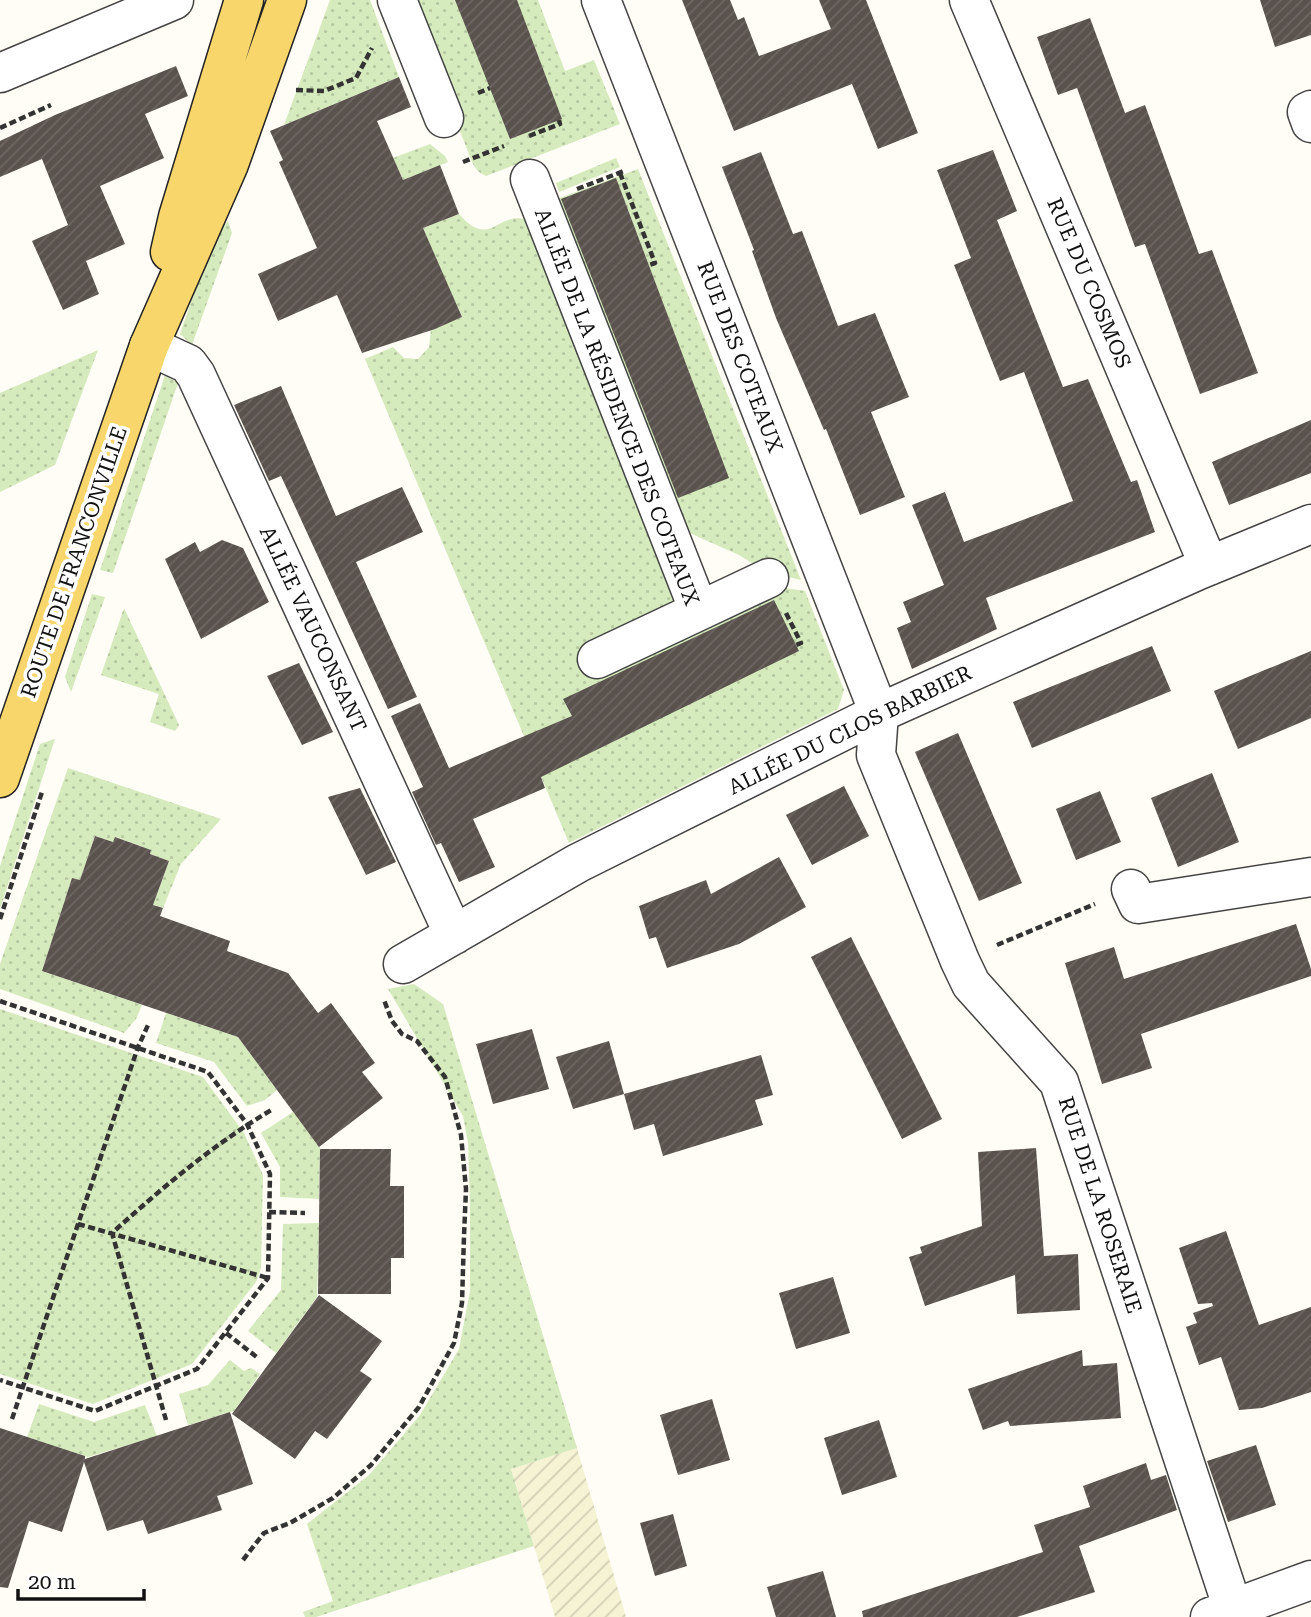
<svg xmlns="http://www.w3.org/2000/svg" width="1311" height="1617" font-family="'Roboto Serif',serif">
<style>
.farmland{fill:url(#farmland-furrows)}
.grass{fill:url(#grass-dots)}
.building{fill:url(#building-hatch)}
.lines{fill:none;stroke-linecap:round;stroke-linejoin:round}
.minor-casing{stroke:#444;stroke-width:41}
.major-casing{stroke:#222;stroke-width:41}
.path{stroke:#333;stroke-width:4.5;stroke-dasharray:7 3.5;stroke-linecap:butt}
.minor{stroke:#fff;stroke-width:38}
.major{stroke:#f9d66b;stroke-width:38}
.labels{text-anchor:middle;dominant-baseline:central;stroke-width:7;stroke-linejoin:round;paint-order:stroke}
.street-label{font-size:21px;fill:#111;stroke:#fff}
</style>
<defs>
<pattern id="farmland-furrows" width="10" height="10" patternUnits="userSpaceOnUse" patternTransform="scale(1.75)"><rect width="10" height="10" fill="#f6f3d4"/><path d="M-1 1l2-2M0 10L10 0M9 11l2-2" fill="none" stroke="#d2cfb5"/></pattern>
<pattern id="grass-dots" width="8" height="8" patternUnits="userSpaceOnUse" patternTransform="scale(1.75)"><rect width="8" height="8" fill="#d5ebbd"/><path d="M2 2h.1M6 6h.1" fill="none" stroke="#b6c8a1" stroke-width="1.8" stroke-linecap="round"/></pattern>
<pattern id="building-hatch" width="6" height="6" patternUnits="userSpaceOnUse" patternTransform="scale(1.75)"><rect width="6" height="6" fill="#5a524d"/><path d="M-1 1l2-2M0 6l6-6M5 7l2-2" fill="none" stroke="#6d6662"/></pattern>
</defs>
<rect width="100%" height="100%" fill="#fffdf5"/>
<!-- farmland -->
<path class="farmland" d="M577,1448l49,169h-71l-44,-148z"/>
<!-- grass -->
<path class="grass" d="M330,0h40l29,77 -115,48z
M409,0h129l27,71 29,-11 26,64 -134,52c-8,-4 -10,-6 -14,-14z
M430,144l15,12 3,6 -45,18 -10,-22z
M616,158l4,9 -61,25 -3,-9z
M638,169l163,411 -35,-8 -27,-17 -63,-28 -127,-325z
M459,214c31,35 36,-1 66,5l163,388 90,-20 27,4 39,99 -6,19 -269,134 -204,-484 28,-12 11,11 14,1 11,-12 2,-17 30,-13 -38,-89z
M228,221l4,12 -40,112 -12,-11 34,-99z
M98,350l-43,115 -55,27v-99z
M165,375l13,8 -65,190 -13,-3z
M92,594l13,3 -34,95 -6,-15z
M124,608l55,117 -4,6 -25,-9 9,-28 -58,-19z
M55,739l-55,170v-43l40,-122z
M68,768l153,51 -40,45 -18,44 -10,-3 16,-44 -19,-7 1,-4 -35,-13 -3,5 -18,-6 -15,44 -8,-2 -30,93 100,34 -6,14 -12,14 -124,-44v-25z
M414,984l29,20 134,444 -66,21 23,77 -218,71h-11l-2,-5 30,-11 -26,-77 62,-49 51,-60 39,-66 11,-58v-87l-2,-61 -5,-27 -75,-127z
M0,1009l203,68 41,56 19,42 -2,93 -5,14 -64,82 -99,40 -93,-30z
M166,1013l72,24 39,53 -12,10 -18,6 -33,-44 -58,-19z
M293,1112l27,36 -1,51 -39,-2v-30l-19,-34z
M319,1223l-2,74 -41,56 -28,-22 33,-41 2,-66z
M230,1360l14,11 7,-3 9,6 -26,37 -46,14 -9,-31 29,-9z
M39,1404l55,18 51,-17 12,31 -69,21 -61,-20z"/>
<!-- building -->
<path class="building" d="M455,0h62l45,119 -52,20z
M682,0h48l8,20 6,-3 15,39 72,-27 -12,-29h47l52,133 -40,16 -26,-65 -118,47z
M1260,0h51v35l-36,12z
M1090,18l35,95 20,-8 54,149 13,-4 46,123 -58,21 -55,-150 -10,3 -58,-159 -19,7 -21,-58z
M176,66l12,30 -43,18 19,44 -64,28 25,58 -39,17 13,33 -36,16 -31,-69 36,-16 -26,-66 -42,18v-36l55,-26z
M399,77l12,30 -34,14 26,59 37,-15 19,49 -36,14 39,89 -27,12 -73,24 -25,-58 -59,26 -20,-47 59,-26 -38,-86 4,-2 -13,-29z
M993,150l24,61 -20,9 66,167 25,-8 43,103 6,-2 18,52 -169,66 11,31 -85,40 -15,-41 14,-6 -8,-20 41,-17 -32,-80 33,-13 19,50 109,-41 -49,-129 -24,9 -46,-116 17,-7 -34,-88z
M761,152l32,82 9,-3 36,95 37,-13 34,84 -38,15 34,85 -45,18 -34,-86 -2,1 -48,-112 -24,-67 2,-1 -32,-83z
M616,178l113,300 -51,20 -117,-299z
M281,386l55,130 66,-29 21,45 -67,30 61,135 -29,12 -107,-233 -12,5 -35,-76z
M1311,420v53l-82,32 -17,-43z
M222,540l21,8 26,54 -68,37 -36,-80 30,-17 5,10z
M774,600l25,51 -258,126 4,11 -72,31 22,48 -36,15 -18,-39 -5,2 -24,-53 11,-5 -32,-71 29,-13 29,65 123,-52 -9,-17z
M1152,646l19,45 -139,57 -19,-46z
M1311,651v67l-73,31 -24,-58z
M299,663l34,69 -31,13 -35,-69z
M958,733l64,150 -43,18 -64,-149z
M1212,773l27,69 -61,25 -27,-69z
M844,786l25,50 -57,29 -26,-50z
M360,788l36,74 -30,13 -38,-78z
M1100,791l21,51 -45,18 -20,-51z
M95,836l18,6 2,-5 36,13 -1,4 19,7 -16,44 10,3 -3,8 70,25 -3,10 61,22 30,40 13,-10 44,60 -13,9 21,26 -64,49 -81,-110 -196,-66 30,-93 8,2z
M779,857l27,50 -67,37 -72,24 -11,-31 -7,2 -10,-33 67,-26 5,14z
M1296,924l15,45v7l-170,58 11,34 -50,16 -37,-121 49,-16 10,32z
M851,937l91,182 -40,20 -91,-182z
M532,1029l17,60 -56,15 -17,-60z
M609,1041l15,53 -51,15 -17,-52z
M761,1055l12,40 -18,5 8,25 -100,31 -9,-32 -20,6 -10,-36z
M1036,1148l8,108 34,-2 2,56 -63,4 -2,-39 -90,31 -16,-49 13,-4 -2,-6 62,-21 -4,-74z
M320,1149h71l-1,37h14v72h-13v36h-73z
M1226,1231l33,94 52,-18v85l-49,16 -23,2 -18,-53 -22,8 -13,-38 11,-4 -4,-10 20,-7 -1,-3 -14,1 -19,-56z
M833,1277l17,56 -54,16 -17,-56z
M319,1295l63,46 -22,30 12,8 -45,60 -12,-8 -20,28 -63,-45z
M1082,1350l1,16 34,-3 4,55 -111,8 -2,-5 -25,9 -15,-41z
M712,1399l18,61 -52,15 -18,-60z
M230,1412l23,72 -36,12 5,14 -74,24 -5,-14 -36,11 -23,-69 -22,70 -33,-11 -21,67 -8,-1v-159l85,28v3z
M879,1420l18,57 -55,18 -18,-57z
M1256,1445l20,60 -48,17 -21,-61z
M1146,1463l5,17 15,-5 11,35 -98,36 16,46 -78,25h-154l-1,-6 181,-59 -9,-27 56,-18 -7,-21z
M673,1514l14,52 -32,10 -15,-53z
M823,1571l13,46h-60l-9,-30z"/>
<g class="lines">
<!-- minor casing -->
<g class="minor-casing">
<path id="minor" d="M397,0l47,118
M601,0l278,713 -3,42 84,206 11,23 88,98 174,527
M969,0l240,566
M0,73l174,-73
M1311,110l-4,2 4,11
M530,179l169,432 -102,48
M149,346l39,18 8,11 258,560
M699,611l70,-33
M1131,889l7,15 173,-27
M403,964l175,-101 301,-150 320,-143 112,-46
M1210,1617l101,-37"/>
</g>
<!-- major casing -->
<g class="major-casing">
<path id="major" d="M170,252l8,-35 66,-217
M0,778l149,-432 80,-182 58,-164"/>
</g>
<!-- path -->
<path class="path" d="M296,90l28,1 32,-13 16,-30
M478,93l12,-5
M0,128l51,-23
M529,136l31,-12 -1,-4
M463,162l41,-16
M620,173l35,90 -6,2
M577,189l47,-18
M786,613l15,30 -5,2
M0,919l42,-127
M997,945l98,-41
M0,1001l208,71 39,52 23,50 -2,104 -71,91 -102,42 -95,-31
M269,1212l36,1
M78,1224l190,54
M226,1333l32,25
M12,1419l126,-372 11,-24
M166,1420l-54,-187c51,-46 102,-89 161,-124
M243,1560l21,-27 26,-10 43,-25 38,-33 48,-58 35,-64 8,-40 2,-67 2,-47 -5,-54 -16,-58 -28,-36 -15,-7 -10,-13 -8,-21"/>
<!-- minor -->
<use href="#minor" class="minor"/>
<!-- major -->
<use href="#major" class="major"/>
</g>
<g class="labels">
<!-- street labels -->
<g class="street-label">
<text transform="translate(1089 283) rotate(67)">RUE DU COSMOS</text>
<text transform="translate(740 357) rotate(69)">RUE DES COTEAUX</text>
<text transform="translate(617 407) rotate(69)">ALLÉE DE LA RÉSIDENCE DES COTEAUX</text>
<text transform="translate(74 562) rotate(-71)">ROUTE DE FRANCONVILLE</text>
<text transform="translate(313 629) rotate(65)">ALLÉE VAUCONSANT</text>
<text transform="translate(850 730) rotate(-26)">ALLÉE DU CLOS BARBIER</text>
<text transform="translate(1100 1205) rotate(72)">RUE DE LA ROSERAIE</text>
</g>
</g>
<!-- scale -->
<path d="M18 1589v10h126v-10" fill="none" stroke="#111111" stroke-width="3.5"/>
<text x="28" y="1589" font-size="21" fill="#111111" stroke="#ffffff" stroke-width="5" paint-order="stroke">20 m</text>
</svg>
